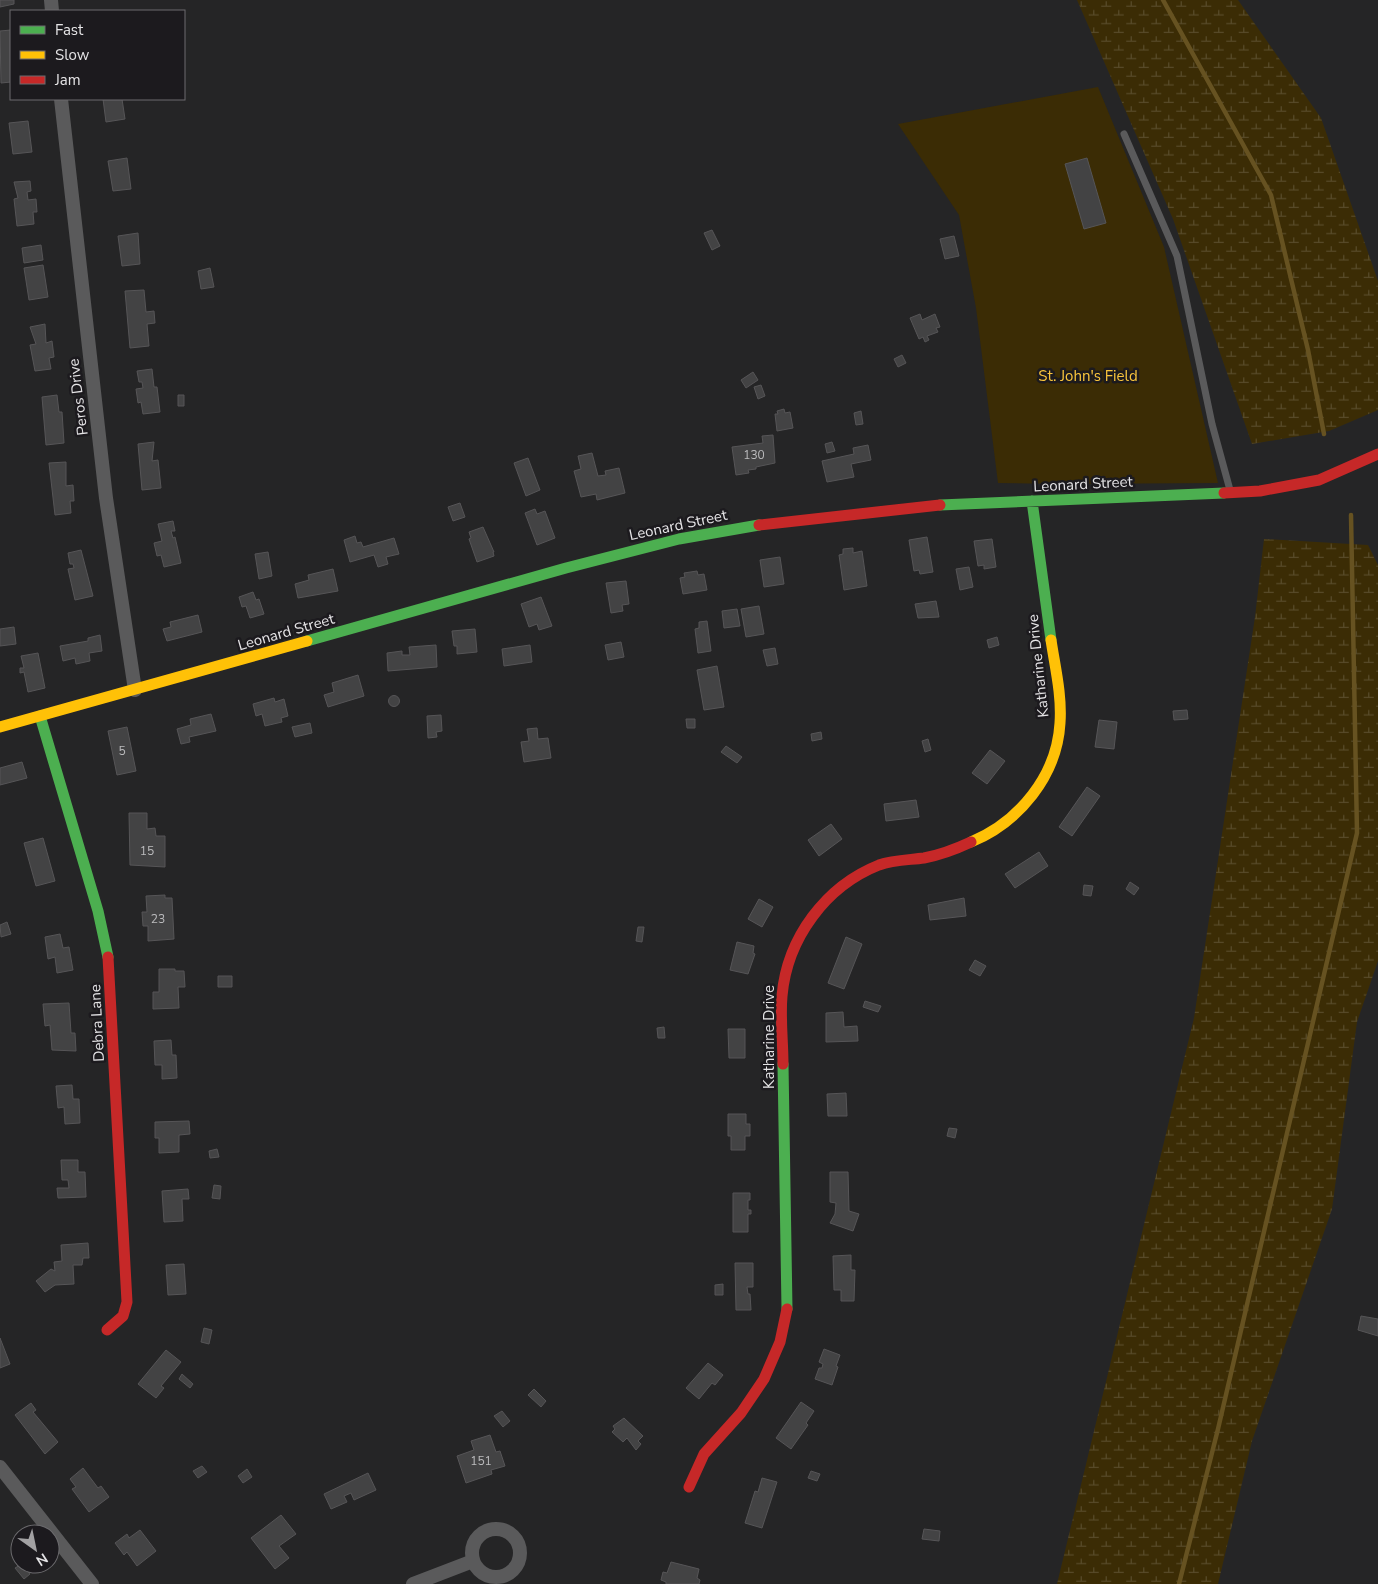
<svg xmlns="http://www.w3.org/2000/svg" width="1378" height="1584" font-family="'Nunito Sans',sans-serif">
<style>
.wetland{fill:url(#wetland-marsh)}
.park{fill:#3b2c05}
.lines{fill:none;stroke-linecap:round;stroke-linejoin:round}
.stream{stroke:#665221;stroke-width:4.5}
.building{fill:#434344;stroke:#565557}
.lane{stroke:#5a5a5b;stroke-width:7}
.street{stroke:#5a5a5b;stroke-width:14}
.fast{stroke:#4caf50;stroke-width:11}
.slow{stroke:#ffc107;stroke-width:11}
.jam{stroke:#c62828;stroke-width:11}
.labels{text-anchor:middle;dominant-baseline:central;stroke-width:5;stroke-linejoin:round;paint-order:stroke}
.number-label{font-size:12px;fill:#bcbcbe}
.park-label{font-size:15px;fill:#fac53c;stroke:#1c1a1e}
.street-label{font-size:15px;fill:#e5e4e6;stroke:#1c1a1e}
</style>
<defs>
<pattern id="wetland-marsh" width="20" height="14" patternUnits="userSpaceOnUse" patternTransform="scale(1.25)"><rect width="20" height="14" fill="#3b2c05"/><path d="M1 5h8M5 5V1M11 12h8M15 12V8" fill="none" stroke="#574a29"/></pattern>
</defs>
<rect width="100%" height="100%" fill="#252526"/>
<!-- wetland -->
<path class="wetland" d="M1077,0h161l83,118 57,163v129l-49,21 -77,13 -79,-225z
M1264,539l104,6 10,20v396l-21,61 -25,187 -80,232 -34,143h-161l137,-566 61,-401z"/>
<!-- park -->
<path class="park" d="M1098,87l66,160 54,236 -160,1 -60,-1 -22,-175 -17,-93 -61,-91z"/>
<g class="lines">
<!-- stream -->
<path class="stream" d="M1163,0l108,195 37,155 16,84
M1179,1584l39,-155 139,-596 -6,-318"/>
</g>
<!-- building -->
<path class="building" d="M0,0h14v4l-14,3z
M11,30v52l-10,1 -1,-52z
M103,99h19l3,20 -19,3z
M28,121l4,31 -19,2 -4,-31z
M127,158l4,31 -18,2 -5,-30z
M1087,158l19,65 -22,6 -19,-65z
M30,181l1,10 -4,1 1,8 8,-1 1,13h-4l1,12 -17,2 -3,-27 4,-1 -4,-16z
M712,230l8,16 -8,4 -8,-17z
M138,233l2,31 -18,2 -4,-30z
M954,236l5,20 -14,3 -5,-20z
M41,245l2,15 -19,3 -2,-15z
M43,265l5,32 -19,3 -5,-32z
M210,268l4,19 -13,2 -3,-18z
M144,290l2,22 8,-1 1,12 -8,1 2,22 -19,2 -5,-57z
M920,314l2,6 13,-6 5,13 -4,1 2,4 -11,4 2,4 -4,2 -2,-5 -4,2 -9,-21z
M45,324l1,19 6,-2 2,16 -5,1 2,11 -16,2 -5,-26 6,-1 -6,-17z
M902,355l4,8 -8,4 -4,-8z
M152,369l2,18h3l3,25 -17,2 -2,-12 -3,1 -2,-14 7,-1 -1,-6h-3l-2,-11z
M753,372l5,8 -12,8 -5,-8z
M761,385l4,11 -7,3 -4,-12z
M57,395l2,17h3l2,31 -18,2 -4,-48z
M178,395h6v11h-6z
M784,409l1,4 5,-1 3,16 -16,3 -2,-17h3l-1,-3z
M861,411l2,13 -7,1 -2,-12z
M773,435l2,28 -19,4v2l-8,1 1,3 -13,2 -4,-28 31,-4 -1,-7z
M154,442l-2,19 6,-1 3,28 -19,2 -4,-46z
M832,442l3,9 -8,2 -2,-9z
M868,445l3,15 -20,4 3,13 -27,5 -5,-21 32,-7 -1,-6z
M592,453l6,23 8,-1 -1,-4 14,-3 6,25 -28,7 -1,-6 -15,3 -7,-26 7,-2 -3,-13z
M528,458l12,32 -14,6 -12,-33z
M66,462v24l7,-1 1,16h-4l1,12 -16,2 -6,-52z
M460,503l5,14 -12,4 -5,-14z
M535,509l2,5 8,-3 10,27 -18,7 -12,-32z
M173,521l2,10h-4l2,7 2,-1 6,26 -17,4 -3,-12 -4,1 -3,-13 8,-2 -4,-17z
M483,527l11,25h-1l1,4 -17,6 -8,-23 2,-1 -2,-6z
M355,536l2,7 4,-1 2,5 31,-9 5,16 -13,3 2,7 -10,3 -4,-12 -24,7 -6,-22z
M927,537l6,35 -13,2 -1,-4 -5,1 -5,-31z
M992,539l4,28 -12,2v-4l-6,1 -4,-25z
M853,548v5l9,-2 5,35 -23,4 -5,-35 4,-1v-5z
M81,550l12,46 -18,4 -7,-31 6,-1 -1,-4h-3l-2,-11z
M268,552l4,24 -13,3 -4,-25z
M780,557l4,27 -20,3 -4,-27z
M969,567l4,20 -13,3 -4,-21z
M333,569l5,22 -40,7 -3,-14 14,-4 -1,-5z
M697,571l1,4 6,-1 3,16 -24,4 -3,-16 5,-1 -1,-4z
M626,581l3,23 -7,1 1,6 -12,2 -5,-30z
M253,592l3,8 3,-1 5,15 -14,4 -4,-12 -4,1 -3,-10z
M541,597l11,29 -13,4 -2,-6 -8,3 -8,-23z
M936,601l3,16 -21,1 -3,-14z
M759,606l5,28 -18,3 -5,-28z
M737,609l3,17 -16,2 -2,-17z
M198,615l4,17 -35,9 -4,-12 8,-2 -1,-5z
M707,621l4,30 -13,2 -3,-24 4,-1v-6z
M14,627l2,17 -16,2v-17z
M475,629l2,23 -20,2v-8h-3l-2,-15z
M100,635l2,16 -13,2 1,8 -14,3 -1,-6 -12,3 -3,-15 28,-5v-3z
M997,637l2,8 -10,3 -2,-8z
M621,642l3,15 -16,3 -3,-15z
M436,645l1,22 -49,4 -1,-18 15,-2v4h8l-1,-8z
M530,645l2,17 -28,4 -2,-17z
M775,648l3,16 -11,2 -4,-16z
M38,653l7,35 -17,4 -4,-20 -4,1v-5h4l-3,-12z
M717,666l7,41 -20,3 -7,-40z
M358,675l6,21 -36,11 -4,-12 10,-3 -2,-9z
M388.5 701a5.5 5.5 0 1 1 11 0a5.5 5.5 0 1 1-11 0Z
M274,698l1,4 9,-3 4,17 -7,2 1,4 -17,4 -3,-12 -6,2 -3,-12z
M1187,710l1,9 -14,1 -1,-9z
M211,714l5,17 -27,6 1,5 -9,2 -4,-15 14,-4 -1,-6z
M441,715l1,16 -6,1 1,5 -9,1 -1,-22z
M686,719h9v9h-8z
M1099,720l18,2 -3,27 -19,-2z
M310,723l2,10 -17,4 -3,-10z
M127,727l9,44 -19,4 -9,-44z
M537,728l1,11 10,-1 3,20 -27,4 -3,-20 8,-1 -2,-12z
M821,732l1,7 -10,2 -1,-7z
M928,739l3,11 -6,2 -3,-11z
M726,746l16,11 -5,6 -16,-11z
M990,750l15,11 -18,23 -15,-11z
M22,762l5,16 -27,7v-17z
M1087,787l13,9 -28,40 -13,-9z
M916,800l3,17 -33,4 -2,-17z
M129,813h18v16l8,-1 1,8h9v31l-35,-2z
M831,824l11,15 -23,17 -11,-16z
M43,838l12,43 -19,5 -12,-43z
M1039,852l9,14 -33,22 -10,-14z
M1130,882l9,6 -5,7 -8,-6z
M1084,885l9,1 -2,10 -8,-1z
M165,895v3h7l2,41 -26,2v-15h-5l-1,-14h5l-1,-16z
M964,898l2,18 -36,4 -2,-15z
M759,899l14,8 -11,20 -14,-8z
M7,922l4,12 -10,3 -1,-12z
M638,927h6l-2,15 -6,-1z
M60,934l3,14 6,-1 4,23 -16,3 -2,-16 -7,2 -3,-22z
M846,937l16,7 -18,45 -16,-6z
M737,942l17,4 -1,7 2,1 -7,20 -18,-4z
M975,960l11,6 -6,10 -11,-6z
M159,969h16v2h9l1,16h-7l1,21 -26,1v-17h6z
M218,976h14v11h-14z
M865,1001l16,5 -3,6 -15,-5z
M69,1003l2,30h4l1,18 -24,-1 -2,-25 -5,1 -2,-22z
M843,1012l1,15 13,-1 1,15 -32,1v-29z
M664,1027l1,11h-7l-1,-10z
M728,1029h17v29h-16z
M171,1040l1,15h4l1,23 -15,1v-14h-7l-1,-24z
M72,1085l1,14h6l1,24 -15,1 -1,-17 -6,1 -2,-22z
M846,1093l1,23h-19l-1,-22z
M728,1114h18v10h4v12h-5v14h-14v-14h-3z
M189,1121l1,13 -11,1v17l-20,1v-15h-4v-16z
M949,1128l8,1 -2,9 -8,-2z
M217,1149l2,8 -9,1 -1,-7z
M61,1160h17v12h7l1,25 -28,1 -1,-10h12l-1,-8h-6z
M830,1172h18l1,39 10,3 -6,17 -23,-8 5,-9 1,-11 -6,-1z
M214,1185l7,1 -1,13 -8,-1z
M188,1189l1,10h-7l1,22 -19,1 -2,-31z
M733,1193h17v7h-2v10h3v4h-3v18h-15z
M88,1243l1,15h-6l-1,7h-9l1,19 -19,1 -10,7 -9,-11 15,-12 4,2 -1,-9 8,-1 -1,-16z
M851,1255v15h4l-1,31h-13v-11h-7l-1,-34z
M735,1263h18v24h-6l1,7h2l1,16h-15z
M184,1264l2,30 -18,1 -2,-30z
M723,1284v11h-8v-10z
M1361,1316l17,3v17l-20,-6z
M204,1328l8,2 -3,14 -8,-2z
M0,1338l10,26 -10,4z
M824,1349l16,6 -4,11 2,1 -6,18 -17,-6 4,-11h3l1,-4 -4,-2z
M166,1350l15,12 -20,24 3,2 -8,10 -18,-14z
M708,1363l15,12 -8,10 -3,-2 -13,16 -13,-11z
M182,1374l11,10 -3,4 -11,-9z
M534,1389l12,12 -5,6 -13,-12z
M801,1402l13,9 -8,12 2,2 -17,24 -15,-11z
M31,1403l5,7 -3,2 25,30 -13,12 -30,-39z
M502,1411l8,10 -7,6 -9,-11z
M624,1418l19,18 -5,5 3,3 -5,6 -9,-12 -4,4 -11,-10 3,-3 -2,-3z
M490,1435l6,17 4,-1 5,15 -14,4 1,4 -26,9 -9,-27 17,-6 -3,-9z
M202,1466l5,6 -9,6 -5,-7z
M83,1468l15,20 3,-2 8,11 -20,15 -17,-23 4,-2 -6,-8z
M247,1469l5,8 -9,6 -5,-7z
M811,1471l9,3 -3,7 -9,-3z
M368,1473l8,17 -22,10 -3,-7 -7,3 3,6 -16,7 -7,-15z
M762,1478l15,4 -15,46 -17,-5 10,-32 3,1z
M281,1515l15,19 -17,12 10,12 -14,11 -24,-31z
M924,1529l16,2 -1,10 -17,-2z
M140,1530l16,21 -19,15 -10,-14 -3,3 -9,-12 12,-9 2,4z
M671,1562l28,7 -2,9 3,2 -1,4h-33v-2l-5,-2 2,-8 4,1z
M22,1564l8,10 -6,5 -9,-11z"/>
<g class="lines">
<!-- lane -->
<path class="lane" d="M1124,134l53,122 35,168 18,66"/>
<!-- street -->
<path class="street" d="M51,0l1,11
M61,99l45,399 29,192
M0,1467l92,117
M472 1553a24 24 0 1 1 48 0a24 24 0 1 1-48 0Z
M413,1584l60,-23"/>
<!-- fast -->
<path class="fast" d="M1032,501l19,139
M940,505l284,-12
M307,641l259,-73 113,-29 80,-14
M40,716l58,195 10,46
M783,1064l4,245"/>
<!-- slow -->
<path class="slow" d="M0,727l307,-86
M971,842c48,-20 86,-66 89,-119 2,-28 -5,-56 -9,-83"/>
<!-- jam -->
<path class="jam" d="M1224,493l36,-2 59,-11 59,-26
M759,525l181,-20
M783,1064c0,-22 -3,-46 -1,-68 5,-58 44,-110 97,-131 14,-5 30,-5 45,-7 16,-3 32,-9 47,-16
M107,1330l16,-14 4,-14 -19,-345
M689,1487l15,-33 37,-41 23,-34 16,-37 7,-33"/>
</g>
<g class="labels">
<!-- number labels -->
<g class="number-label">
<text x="754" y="455">130</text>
<text x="122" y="751">5</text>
<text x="147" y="851">15</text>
<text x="158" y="919">23</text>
<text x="481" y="1461">151</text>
</g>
<!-- park labels -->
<g class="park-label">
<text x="1088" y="376">St. John's Field</text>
</g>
<!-- street labels -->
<g class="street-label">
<text transform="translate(78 397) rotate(-97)">Peros Drive</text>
<text transform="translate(1083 484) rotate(-3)">Leonard Street</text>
<text transform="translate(678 525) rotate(-12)">Leonard Street</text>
<text transform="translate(286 632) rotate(-16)">Leonard Street</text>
<text transform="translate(1038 666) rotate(-96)">Katharine Drive</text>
<text transform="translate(97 1023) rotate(-93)">Debra Lane</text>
<text transform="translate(769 1037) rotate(-90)">Katharine Drive</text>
</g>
</g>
<!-- legend -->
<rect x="10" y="10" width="175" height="90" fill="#1c1a1e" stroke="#6c6b6e"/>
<rect x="20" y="26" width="25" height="8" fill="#4caf50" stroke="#6c6b6e"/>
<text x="55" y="35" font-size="15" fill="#e5e4e6">Fast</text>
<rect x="20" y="51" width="25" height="8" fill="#ffc107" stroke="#6c6b6e"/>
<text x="55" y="60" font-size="15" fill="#e5e4e6">Slow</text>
<rect x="20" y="76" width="25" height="8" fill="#c62828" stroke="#6c6b6e"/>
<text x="55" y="85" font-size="15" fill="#e5e4e6">Jam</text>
<!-- north arrow -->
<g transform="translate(35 1549) rotate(147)"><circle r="24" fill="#1c1a1e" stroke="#6c6b6e"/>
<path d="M0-4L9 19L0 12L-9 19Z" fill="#a2a1a3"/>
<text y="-8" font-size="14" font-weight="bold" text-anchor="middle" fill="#e5e4e6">N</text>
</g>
</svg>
